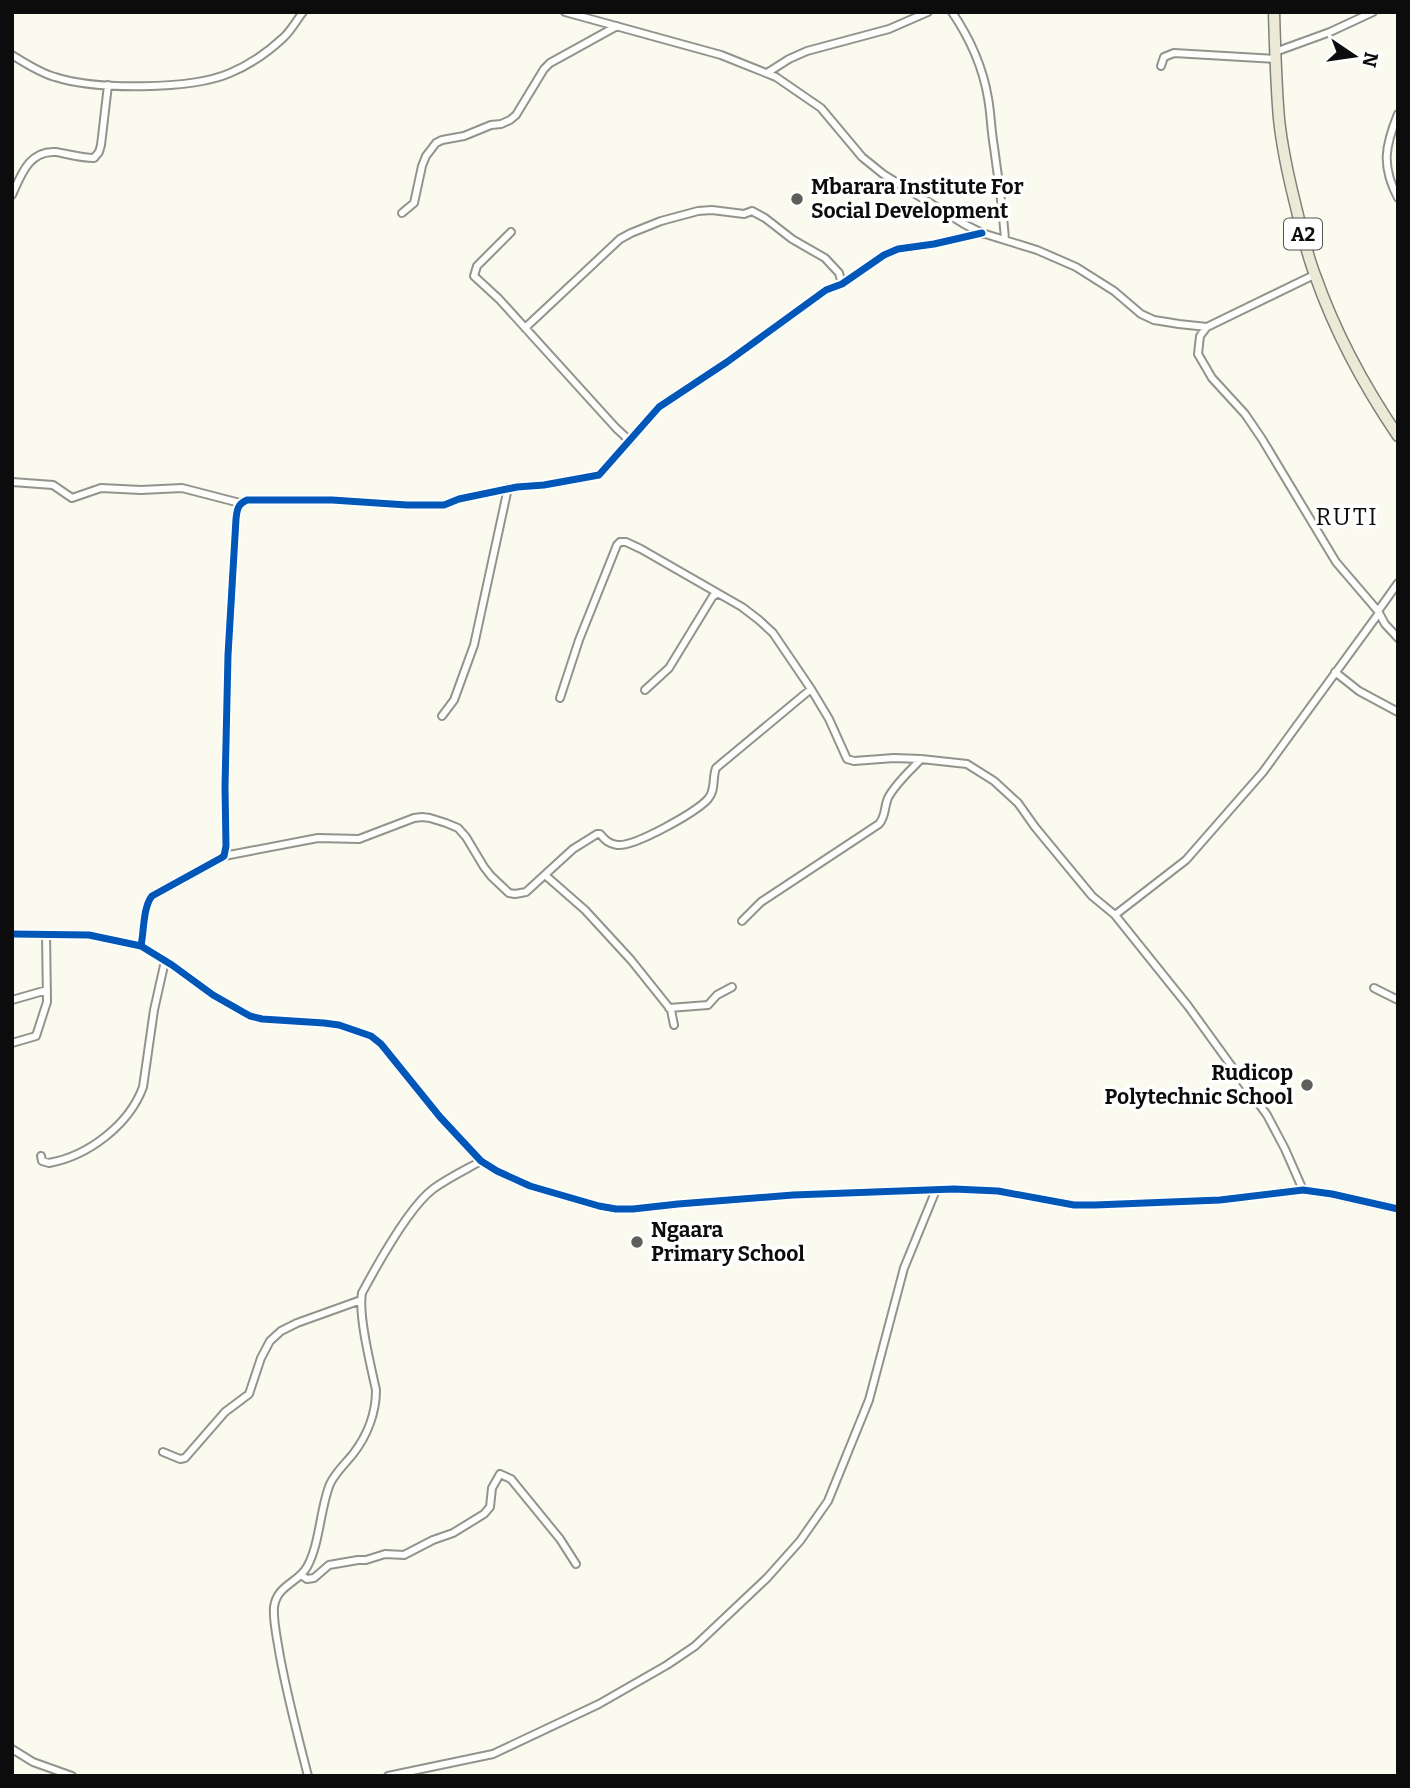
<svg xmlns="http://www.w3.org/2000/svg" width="1410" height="1788" font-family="Bitter,serif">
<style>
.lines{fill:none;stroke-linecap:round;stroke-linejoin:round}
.street-casing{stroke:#93938e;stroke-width:10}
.primary-casing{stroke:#80807c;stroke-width:13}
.street{stroke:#fefefd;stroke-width:6}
.primary{stroke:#ecead7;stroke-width:10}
.cycleway-casing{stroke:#fff;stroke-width:11}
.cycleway{stroke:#0057b8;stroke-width:7}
.poi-dot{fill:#5f5f5b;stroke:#fff;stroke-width:2.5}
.labels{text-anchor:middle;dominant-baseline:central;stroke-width:7;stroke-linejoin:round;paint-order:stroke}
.shield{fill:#fff;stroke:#555;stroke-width:2}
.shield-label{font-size:19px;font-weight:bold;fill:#0c0c0c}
.poi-label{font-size:21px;font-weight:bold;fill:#0c0c0c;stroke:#fff;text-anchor:start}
.quarter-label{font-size:24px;letter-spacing:2px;fill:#0c0c0c;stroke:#fff}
</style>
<rect width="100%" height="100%" fill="#fafaef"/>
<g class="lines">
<!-- street casing -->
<g class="street-casing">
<path id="street" d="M565,12l156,43 55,22 45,31 41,49 21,17 81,50 18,9 55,17 39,17 38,24 27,23 13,6 25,4 28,3 107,-52
M952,12c17,25 31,56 36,86 3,16 3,33 6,49 4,31 9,61 11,93
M1275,52l55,-20 43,-20
M12,55c13,8 28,18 43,22 40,13 136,13 175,-4 19,-8 38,-21 53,-35 8,-7 13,-17 20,-26
M1161,66l3,-9 10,-4 102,6
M767,73l22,-14 18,-8 82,-22 39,-17
M1398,114c-13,32 -17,52 0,84
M12,195c9,-20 17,-45 44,-43 12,2 25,6 38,6l5,-6 2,-7 7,-60
M402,213l12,-10 8,-37 4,-10 10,-13 6,-3 22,-4 27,-11 10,-1 9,-4 6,-5 28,-46 6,-6 67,-37
M511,232l-34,34 -3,10 25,23 117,129 14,13
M1207,327l-7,9 -2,18 14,24 33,36 17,25 74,123 42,49 7,13 13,14
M525,328l95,-89 11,-6 30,-12 37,-10 14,-1 32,4 8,-3 13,7 27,21 33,19 14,15 3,11
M12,482l41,3 19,13 29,-10 40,2 41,-2 58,15
M1378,611l20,-28
M1335,672l24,19 39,21
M645,690l24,-22 44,-72 4,-2
M560,698l19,-58 38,-95 3,-3h6l15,7 101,58 17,13 14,13 38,56 18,30 18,40 7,2 40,-3 27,1 46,5 27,17 24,22 17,24 57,69 23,19 73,91 79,109 18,34 18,41
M442,716l12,-16 20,-55 34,-157
M224,856l94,-18 41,1 55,-21 8,-1 8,1 16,5 12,5 8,9 18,30 7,9 18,17 6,1 11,-2 47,-43 24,-15h3c5,6 9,10 17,11 18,2 79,-33 91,-46 8,-9 4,-21 8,-31l95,-79
M545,875l40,35 46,50 40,50 3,15
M1115,915l71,-55 77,-88 116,-159
M742,921l19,-19 118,-78c7,-8 5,-17 9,-26 7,-14 22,-27 33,-39
M12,934l77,1 52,11 31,19 41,30 37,21 12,3 62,4 15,2 32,11 10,8 59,73 41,44 16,10 33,15 69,20 17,3h17l45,-5 115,-9 161,-6 44,2 76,14h21l125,-5 83,-10 29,4 66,15
M141,946c3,-15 2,-39 11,-50l69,-38 3,-2 2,-10 -1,-59 3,-132 8,-136c1,-10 2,-15 11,-19h85l75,5h37l15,-6 58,-12 27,-2 55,-10 60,-68 68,-45 99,-72 16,-6 42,-29 14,-6 36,-5 48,-11
M1374,988l24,12
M12,1000l35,-10
M669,1008l39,-3 9,-10 15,-8
M12,1043l24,-7 11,-34 -1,-68
M41,1156l1,5 7,2c39,-7 80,-38 94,-76l11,-77 11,-49
M163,1452l17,7 5,-1 40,-46 24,-18 12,-36 9,-17 11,-10 16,-8 64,-23
M301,1575l6,4 7,-1 15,-13 29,-5h8l19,-6 19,1 29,-15 20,-7 31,-19 6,-7 2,-19 8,-14 11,5 49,60 16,25
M12,1749l21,13 39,14
M308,1776c-11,-44 -23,-87 -30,-131 -2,-12 -5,-26 -4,-38 3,-22 24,-24 33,-40 13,-23 13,-59 23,-83 5,-11 15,-20 23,-30 14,-18 23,-41 23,-64 -5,-23 -18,-75 -14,-97 15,-28 46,-85 71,-104 15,-11 32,-19 48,-28
M388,1776l105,-22 106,-50 68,-39 28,-19 72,-68 33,-37 28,-40 41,-101 35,-132 32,-78"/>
</g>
<!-- primary casing -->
<g class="primary-casing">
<path id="primary" d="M1274,12c1,36 2,72 5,107 3,28 9,56 16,84 6,24 11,49 20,72 20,57 49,111 83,161"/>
</g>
<!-- street -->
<use href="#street" class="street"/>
<!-- primary -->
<use href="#primary" class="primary"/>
<!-- cycleway casing -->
<g class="cycleway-casing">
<path id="cycleway" d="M12,934l77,1 52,11 31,19 41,30 37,21 12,3 62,4 15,2 32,11 10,8 59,73 41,44 16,10 33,15 69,20 17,3h17l45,-5 115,-9 161,-6 44,2 76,14h21l125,-5 83,-10 29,4 66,15
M141,946c3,-15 2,-39 11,-50l69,-38 3,-2 2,-10 -1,-59 3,-132 8,-136c1,-10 2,-15 11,-19h85l75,5h37l15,-6 58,-12 27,-2 55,-10 60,-68 68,-45 99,-72 16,-6 42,-29 14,-6 36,-5 48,-11"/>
</g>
<!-- cycleway -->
<use href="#cycleway" class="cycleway"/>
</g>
<!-- markers -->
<g class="poi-dot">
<circle cx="797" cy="199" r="7"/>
<circle cx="1307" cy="1085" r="7"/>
<circle cx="637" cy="1242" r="7"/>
</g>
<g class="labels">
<!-- shield labels -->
<rect class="shield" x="1284" y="218.5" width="38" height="31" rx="5"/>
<g class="shield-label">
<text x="1303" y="234">A2</text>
</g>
<!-- poi labels -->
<g class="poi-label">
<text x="811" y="187">Mbarara Institute For<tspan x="811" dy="24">Social Development</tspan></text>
<text x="1293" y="1073" text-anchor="end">Rudicop<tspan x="1293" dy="24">Polytechnic School</tspan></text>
<text x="651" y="1230">Ngaara<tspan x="651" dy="24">Primary School</tspan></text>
</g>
<!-- quarter labels -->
<g class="quarter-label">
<text x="1347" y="517">RUTI</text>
</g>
</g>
<!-- border -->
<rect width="1410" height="1788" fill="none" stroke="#0c0c0c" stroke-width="28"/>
<!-- north arrow -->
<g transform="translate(1354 56) rotate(103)" stroke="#ffffff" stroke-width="5" paint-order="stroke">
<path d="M0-5L12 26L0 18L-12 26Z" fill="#0c0c0c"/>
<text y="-10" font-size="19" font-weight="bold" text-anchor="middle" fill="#0c0c0c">N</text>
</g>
</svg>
